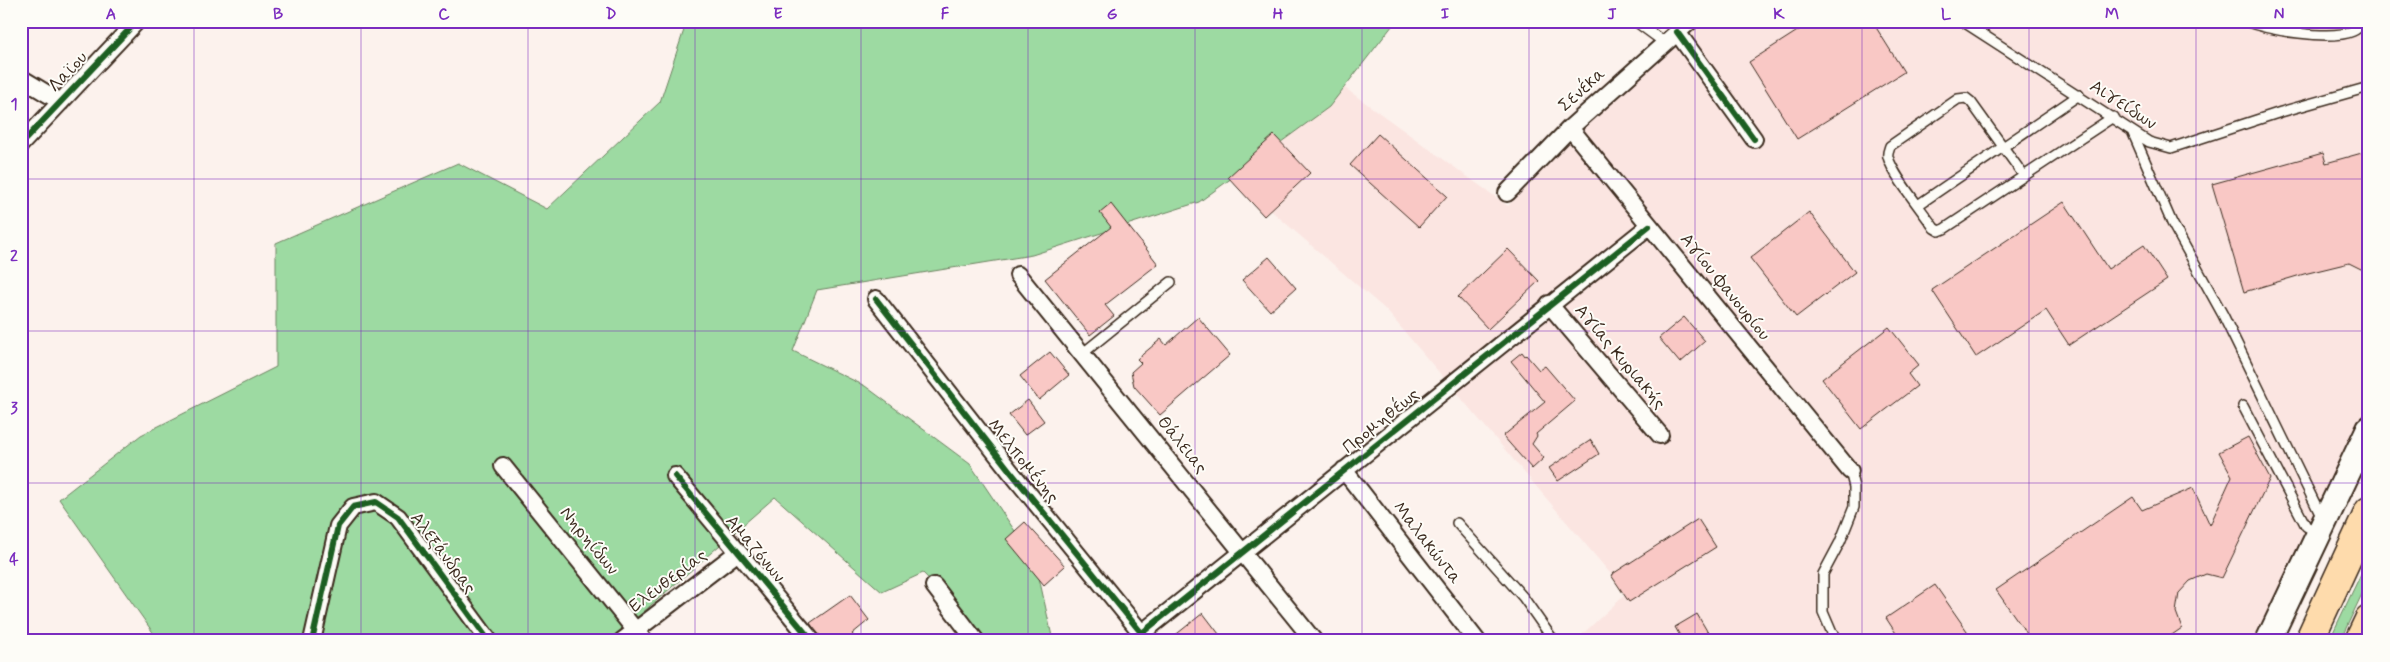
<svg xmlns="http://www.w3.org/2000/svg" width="2390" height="662" font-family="Mynerve,sans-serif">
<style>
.built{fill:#fbe5e1}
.green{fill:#9ddaa2;stroke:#6c8260}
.building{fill:#f9c8c5;stroke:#3b2a1e}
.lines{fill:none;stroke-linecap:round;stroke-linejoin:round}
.service-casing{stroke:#3b2a1e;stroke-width:12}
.minor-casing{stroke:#3b2a1e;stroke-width:20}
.secondary-casing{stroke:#3b2a1e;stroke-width:28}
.motorway-casing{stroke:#3b2a1e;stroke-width:31}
.service{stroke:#fdfcf7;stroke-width:9}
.minor{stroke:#fdfcf7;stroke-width:16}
.secondary{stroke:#fdfcf7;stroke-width:24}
.motorway{stroke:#fedbac;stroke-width:28}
.cycleway-casing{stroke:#fdfcf7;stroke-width:9}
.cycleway{stroke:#1b5e20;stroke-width:6}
.grid{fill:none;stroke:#7b2cbf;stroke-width:1;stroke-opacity:0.55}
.labels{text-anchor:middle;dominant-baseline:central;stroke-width:4;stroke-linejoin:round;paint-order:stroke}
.street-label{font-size:18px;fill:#3b2a1e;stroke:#fdfcf7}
.neatline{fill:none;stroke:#7b2cbf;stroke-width:2}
.grid-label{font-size:16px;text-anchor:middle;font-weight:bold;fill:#7b2cbf}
</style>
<rect width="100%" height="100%" fill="#fcf2ed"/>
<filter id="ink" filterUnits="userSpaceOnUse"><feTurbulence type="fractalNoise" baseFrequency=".02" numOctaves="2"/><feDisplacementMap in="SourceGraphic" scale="10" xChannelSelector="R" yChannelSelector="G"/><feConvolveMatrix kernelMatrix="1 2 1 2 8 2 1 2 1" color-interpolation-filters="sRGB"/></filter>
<g filter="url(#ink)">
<!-- built -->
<path class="built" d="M1701,21h668v380l-114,240h-680l52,-48 -241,-283 -170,-147 111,-88 181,131 80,-86z"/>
<!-- green -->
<path class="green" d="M687,21h709l-67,86 -130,95 -167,53 -215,35 -24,61 72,35 105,78 57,85 11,24 15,68h-64l-66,-68 -41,19 -107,-95 -165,144h-127l-6,-4 -9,4h-309l-100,-142 82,-64 135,-68v-124l182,-80 89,46 113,-107z
M2369,557v22l-29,62h-11z"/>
<!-- building -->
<path class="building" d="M1813,21h59l32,51 -107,67 -48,-77z
M1378,134l69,62 -28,31 -69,-62z
M1274,135l36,38 -46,43 -36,-39z
M2369,151v122l-20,-10 -45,11 -60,18 -32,-108 111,-31 3,10z
M2064,202l44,67 36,-24 23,35 -98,65 -23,-35 -70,47 -44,-67z
M1111,204l47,60 -53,41 9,11 -24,19 -45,-56 66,-52 -11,-14z
M1809,212l46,60 -59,45 -46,-59z
M1508,249l31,32 -51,48 -30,-32z
M1269,257l27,31 -26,23 -28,-31z
M1198,317l32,38 -70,60 -26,-29 -3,-14 10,-9 -4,-4 24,-20 5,6z
M1684,317l21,24 -25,22 -21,-25z
M1889,327l30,38 -11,9 9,12 -56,43 -39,-50z
M1050,352l19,23 -30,25 -19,-24z
M1522,352l3,4 1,-1 13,15 6,-4 30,35 -39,33 1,2 -5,8 12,14 -12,11 -29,-33 42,-34 -34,-41z
M1028,400l16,21 -19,14 -16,-20z
M2248,437l22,41 -48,100 -16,-4 -16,7 -11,12 -3,19 6,16 -19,13h-131l-36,-51 137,-93 9,13 51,-22 17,37 22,-49 -13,-24z
M1591,440l8,14 -41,27 -9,-13z
M1698,519l18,28 -87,55 -18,-27z
M1025,522l40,44 -21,19 -38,-46z
M1935,585l39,56h-73l-15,-23z
M850,595l19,25 -17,14 6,7h-36l-12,-18z
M1203,613l16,21 -8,7h-43z
M1697,614l13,22 -8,5h-19l-8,-14z"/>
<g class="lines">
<!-- service casing -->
<g class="service-casing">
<path id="service" d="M1635,21l30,22
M1962,21l187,121 22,6 110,-36 88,-25
M2245,21c23,9 85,20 108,10 5,-2 9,-7 12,-10
M2132,131l40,92 51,92 99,203
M2024,176l-53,-74 -5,-4 -8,1 -68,47c-1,3 -3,7 -2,11 5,19 35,54 46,71l5,3 5,-2 169,-112
M1918,205l161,-110
M1082,354l89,-72
M2243,406l63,120 12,7
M1457,523l66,74 31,44
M1839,641l-7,-8 -9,-21v-38l17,-32 14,-35v-20l-4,-16"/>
</g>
<!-- minor casing -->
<g class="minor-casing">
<path id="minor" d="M1677,32l77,107
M21,78l40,24
M1570,128l280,343
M21,144l116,-123
M1507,193l63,-65 120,-107
M1018,275l296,366
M876,299l134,172 138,170
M1549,304l111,131
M503,466l141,175
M1344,470l133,171
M675,476l137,165
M934,586l42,55
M312,641l26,-115 15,-19 23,-5 22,15 91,124
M622,641l116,-89
M1132,641l517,-415"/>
</g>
<!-- secondary casing -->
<g class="secondary-casing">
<path id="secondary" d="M2268,641l101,-213"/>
</g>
<!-- motorway casing -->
<g class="motorway-casing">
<path id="motorway" d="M2309,641l60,-130
M2359,641l10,-21"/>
</g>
<!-- service -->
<use href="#service" class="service"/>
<!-- minor -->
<use href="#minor" class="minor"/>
<!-- secondary -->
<use href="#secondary" class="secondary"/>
<!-- motorway -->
<use href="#motorway" class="motorway"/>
<!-- cycleway casing -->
<g class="cycleway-casing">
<path id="cycleway" d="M1677,32l77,107
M21,144l116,-123
M876,299l134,172 138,170
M675,476l137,165
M312,641l26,-115 15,-19 23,-5 22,15 91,124
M1132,641l517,-415"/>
</g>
<!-- cycleway -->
<use href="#cycleway" class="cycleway"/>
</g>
</g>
<!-- grid -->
<path class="grid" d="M194,21v620M361,21v620M528,21v620M695,21v620M861,21v620M1028,21v620M1195,21v620M1362,21v620M1529,21v620M1695,21v620M1862,21v620M2029,21v620M2196,21v620M21,179h2348M21,331h2348M21,483h2348"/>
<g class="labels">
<!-- street labels -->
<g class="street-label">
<text transform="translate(68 72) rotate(-47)">Λαϊου</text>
<text transform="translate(1582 90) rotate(-42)">Σενέκα</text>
<text transform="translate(2123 105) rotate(33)">Αιγείδων</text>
<text transform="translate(1725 287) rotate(51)">Αγίου Φανουρίου</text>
<text transform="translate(1620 357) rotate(50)">Αγίας Κυριακής</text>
<text transform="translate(1381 421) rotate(-39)">Προμηθέως</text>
<text transform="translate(1182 445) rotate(51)">Θάλειας</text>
<text transform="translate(1023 461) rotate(51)">Μελπομένης</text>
<text transform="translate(589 541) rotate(51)">Νηρηίδων</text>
<text transform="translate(1427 543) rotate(52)">Μαλακώντα</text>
<text transform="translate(755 549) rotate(50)">Αμαζόνων</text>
<text transform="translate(443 553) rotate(53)">Αλεξάνδρας</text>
<text transform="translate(668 581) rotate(-37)">Ελευθερίας</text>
</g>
</g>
<!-- margin -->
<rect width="2390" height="662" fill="none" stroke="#fdfcf7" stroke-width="55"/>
<rect x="28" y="28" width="2334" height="606" class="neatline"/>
<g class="grid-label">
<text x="111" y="19">A</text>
<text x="278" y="19">B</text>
<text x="444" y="19">C</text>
<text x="611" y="19">D</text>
<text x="778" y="19">E</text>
<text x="945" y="19">F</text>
<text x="1112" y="19">G</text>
<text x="1278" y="19">H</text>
<text x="1445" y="19">I</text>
<text x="1612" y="19">J</text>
<text x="1779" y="19">K</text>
<text x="1946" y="19">L</text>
<text x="2112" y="19">M</text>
<text x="2279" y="19">N</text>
<text x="14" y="109">1</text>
<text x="14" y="261">2</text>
<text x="14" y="413">3</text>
<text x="14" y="564">4</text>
</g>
</svg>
